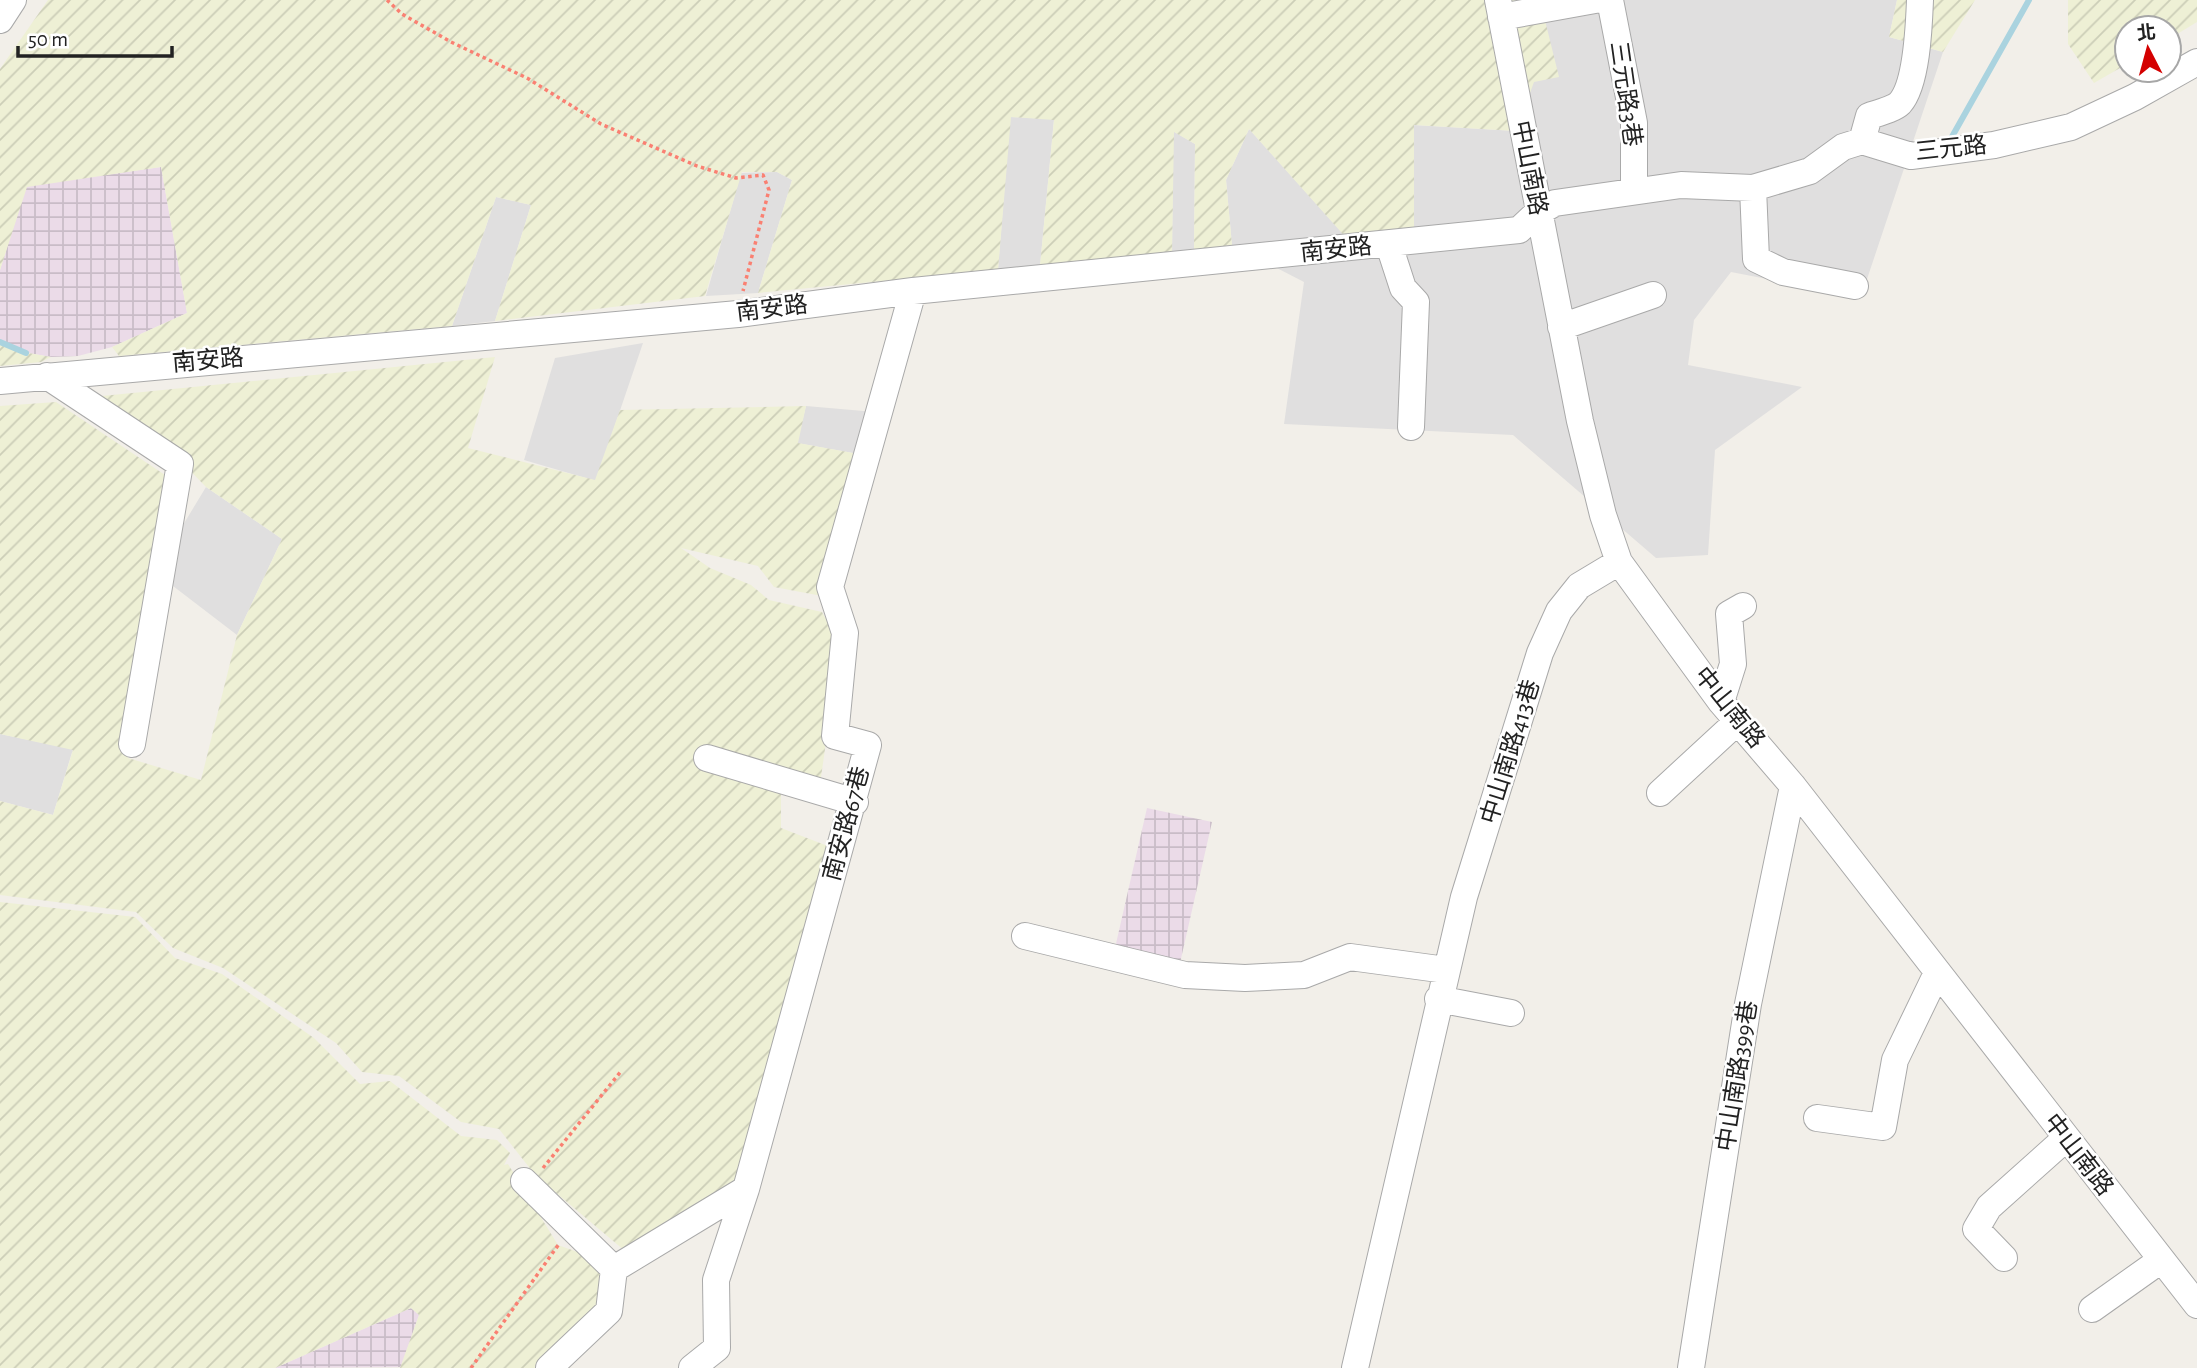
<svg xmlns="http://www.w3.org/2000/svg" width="2197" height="1368" font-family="'Alegreya Sans','Noto Sans TC',sans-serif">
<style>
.residential{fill:#e0dfdf}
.industrial{fill:url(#industrial-grid)}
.farmland{fill:url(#farmland-furrows)}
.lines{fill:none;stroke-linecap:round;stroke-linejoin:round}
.stream{stroke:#aad3df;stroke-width:6}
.minor-casing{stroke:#a9a9a9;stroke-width:28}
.path{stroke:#fa8072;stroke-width:3.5;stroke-dasharray:3.5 3.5;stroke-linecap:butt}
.minor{stroke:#fff;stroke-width:26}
.labels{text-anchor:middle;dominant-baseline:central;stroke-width:5;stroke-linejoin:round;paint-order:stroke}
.street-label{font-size:24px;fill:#222;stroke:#fff}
</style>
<defs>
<pattern id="industrial-grid" width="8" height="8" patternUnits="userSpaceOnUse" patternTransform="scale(1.75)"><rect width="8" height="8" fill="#ebdbe8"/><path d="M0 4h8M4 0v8" fill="none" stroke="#c9bcc7"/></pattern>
<pattern id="farmland-furrows" width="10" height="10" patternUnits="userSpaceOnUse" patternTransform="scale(1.75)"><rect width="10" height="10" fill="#eef0d5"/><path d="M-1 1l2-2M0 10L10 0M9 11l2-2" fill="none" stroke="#ccceb7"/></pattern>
</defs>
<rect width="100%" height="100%" fill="#f2efe9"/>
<!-- residential -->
<path class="residential" d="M1540,0h357l-8,37 54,15 -82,245 -130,-25 -37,48 -6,45 114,22 -87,63 -7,105 -52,3 -143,-123 -229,-11 20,-142 -72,-37 -6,-65 23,-51 100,111 65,-115 102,6z
M1010,117l44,2 -14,147 -42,4z
M1173,131l22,13 -1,106 -22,4z
M777,172l15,8 -34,113 -52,3 35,-123z
M496,197l35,8 -36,116 -43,5z
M643,343l-47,138 -72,-21 31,-102z
M806,406l69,6 -11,43 -67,-12z
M206,487l76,52 -45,96 -64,-49 10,-61z
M0,734l73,15 -20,66 -53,-14z"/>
<!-- industrial -->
<path class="industrial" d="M161,167l26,146 -75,34 -34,9 -27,1 -28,-5 -23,-11v-71l26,-84z
M1147,808l65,14 -32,141 -65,-15z
M411,1308l8,7 -18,52 -126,1z"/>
<!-- farmland -->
<path class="farmland" d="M48,0h1492l19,77 -25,5 -18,49 -102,-6v109l-65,7 -100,-112 -23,51 6,65 -38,5 1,-106 -21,-12 -2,122 -132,12 14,-146 -43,-3 -13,153 -240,23 34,-113 -15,-8h-35l-37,124 -210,25 36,-116 -35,-8 -44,129 -333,30 -7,-9 75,-34 -26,-146 -134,20 -27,83v-201z
M1897,0h78l-32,52 -54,-15z
M2068,0h129v22l-28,17v-11h-42v36l-33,19 -26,-39z
M0,341l23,11 28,5 -10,5 -41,4z
M495,357l-27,91 127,32 25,-70 186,-4 -8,37 66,12 -42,141 -48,-9 -16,-21 -77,-18 29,20 41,17 18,15 53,12 18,33 -21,146 -38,1v36l52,20 -87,334 -121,69 -89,-75 -37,-47 -38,-7 -62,-46 -37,-4 -26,-29 -113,-75 -50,-20 -37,-36 -136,-17v-94l53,14 20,-65 -73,-16v-328l56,-4 112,75 1,36 -41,245 73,22 36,-145 45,-96 -76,-52 -34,-35 -68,-44 -2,-12z
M0,902l135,15 40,41 47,16 92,64 46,46 30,-3 71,55 36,4 13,13 -6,12 4,-1 50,81 50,18 7,29 -66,76h-149l19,-53 -8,-7 -136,60h-275z"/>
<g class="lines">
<!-- stream -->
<path class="stream" d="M1949,142l80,-142
M0,342l26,11"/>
<!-- minor casing -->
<g class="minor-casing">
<path id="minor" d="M1498,0l82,421 23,94 16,47 102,140 72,84 404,519
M1610,0l24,123v66
M1501,17l94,-17
M0,20l13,-20
M1862,141l7,-25c9,-3 25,-7 31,-13 17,-19 19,-78 20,-103
M1753,188l3,71 27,13 72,14
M1389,245l14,43 13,14 -5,125
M1561,327l92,-32
M47,376l133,88 -48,280
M0,381l738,-67 175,-23 606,-61 18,-17 18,-10 126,-18 72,3 57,-17 33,-24 19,-6 49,15 83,-11 77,-18 64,-30 62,-35
M1721,702l12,-38 -4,-50 14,-8
M707,758l148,44
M1660,793l78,-72
M1025,936l160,39 60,3 59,-3 46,-18 96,13
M1438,999l73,14
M1817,1118l66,9 12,-67 42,-87
M524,1181l90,88 -5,42 -60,57
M2004,1258l-28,-29 13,-22 76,-68
M614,1269l132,-80
M2092,1309l69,-49
M692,1368l25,-20 -1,-68 30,-91 122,-444 -33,-9 10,-103 -15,-46 83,-296
M1355,1368l109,-471 76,-244 19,-42 20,-25 40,-24
M1691,1368l57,-364 45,-218"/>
</g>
<!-- path -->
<path class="path" d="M387,0l15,14 49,28 76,36 74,46 96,42 39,12 27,-3 6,15 -26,101
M543,1168l79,-98
M471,1368l88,-124"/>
<!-- minor -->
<use href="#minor" class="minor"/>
</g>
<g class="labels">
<!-- street labels -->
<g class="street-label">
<text transform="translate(1625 94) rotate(82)">三元路3巷</text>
<text transform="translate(1951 149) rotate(-6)">三元路</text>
<text transform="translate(1529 168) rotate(79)">中山南路</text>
<text transform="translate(1336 250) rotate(-6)">南安路</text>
<text transform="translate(772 309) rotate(-7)">南安路</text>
<text transform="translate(208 361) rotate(-5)">南安路</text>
<text transform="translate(1729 708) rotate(51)">中山南路</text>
<text transform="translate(1511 752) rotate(-73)">中山南路413巷</text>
<text transform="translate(847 824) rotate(-75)">南安路67巷</text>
<text transform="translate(1738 1076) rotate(-81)">中山南路399巷</text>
<text transform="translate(2078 1155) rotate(52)">中山南路</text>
</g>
</g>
<!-- north arrow -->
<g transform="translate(2148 49) rotate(354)"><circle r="33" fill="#ffffff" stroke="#a7a7a7" stroke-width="2"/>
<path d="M0-5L12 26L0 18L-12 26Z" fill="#d40000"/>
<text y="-10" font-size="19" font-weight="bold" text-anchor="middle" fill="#222222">北</text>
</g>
<!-- scale -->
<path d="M18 46v10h154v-10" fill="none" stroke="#222222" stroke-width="3.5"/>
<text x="28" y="46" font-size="21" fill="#222222" stroke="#ffffff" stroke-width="5" paint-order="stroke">50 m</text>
</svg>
